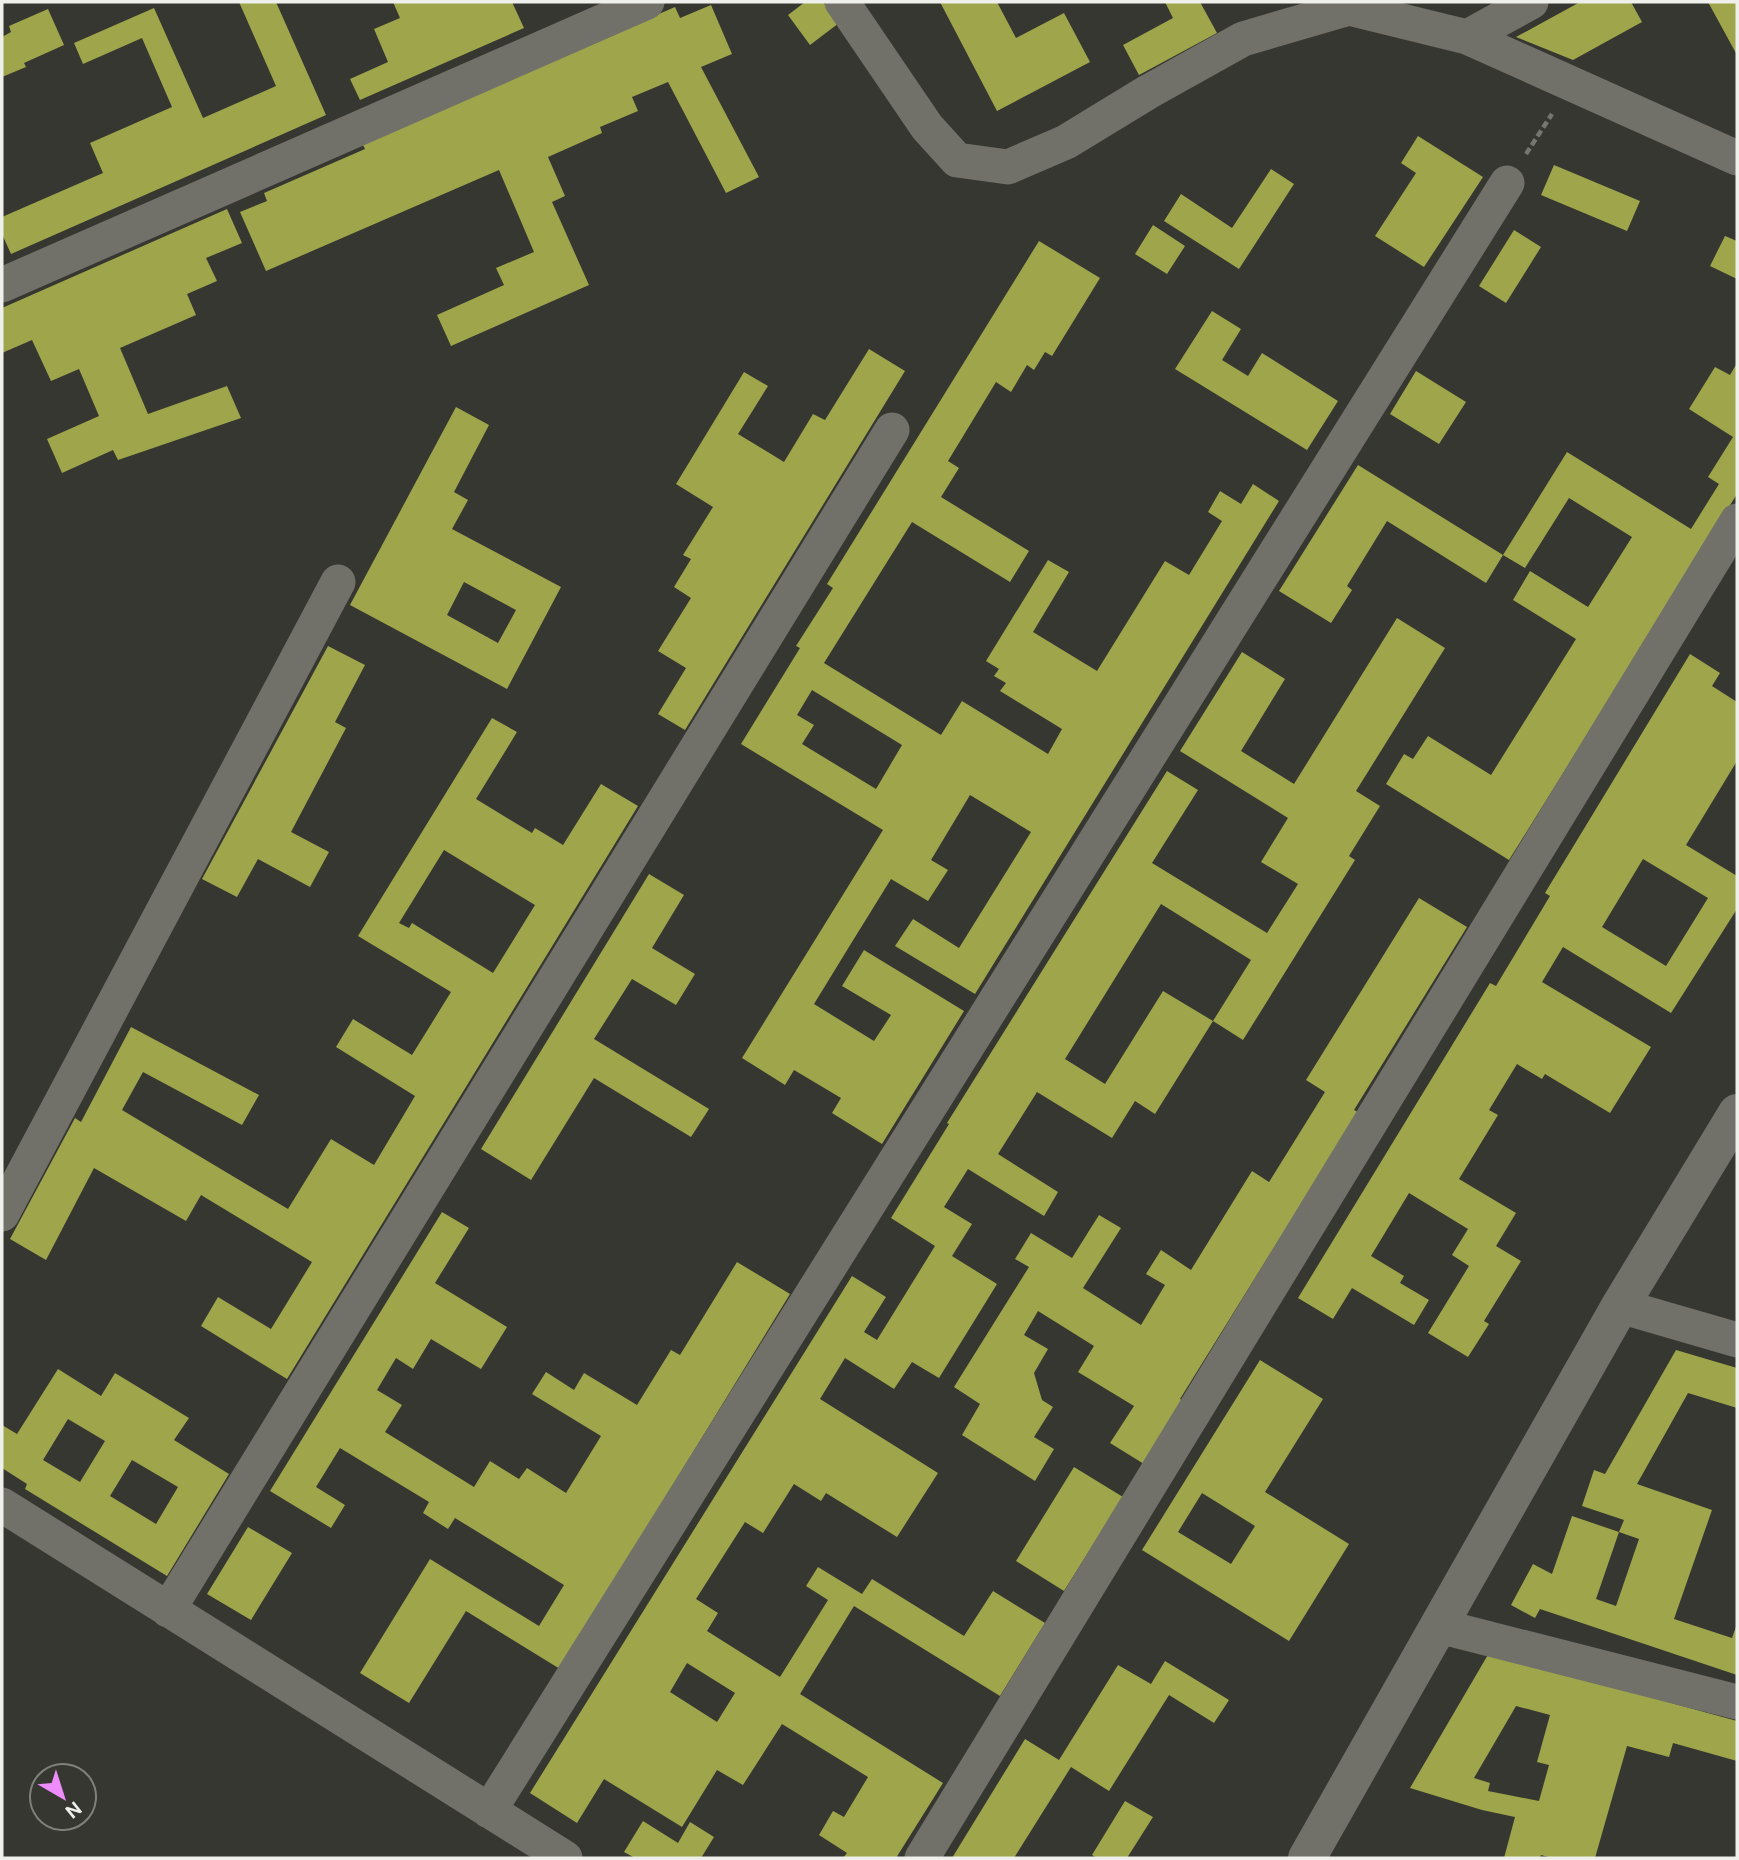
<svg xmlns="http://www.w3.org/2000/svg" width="1739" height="1860" font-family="'DM Sans',sans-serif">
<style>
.building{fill:#9ea54a;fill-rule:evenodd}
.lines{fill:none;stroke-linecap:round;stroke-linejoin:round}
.path{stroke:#767671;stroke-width:4.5;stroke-dasharray:7 3.5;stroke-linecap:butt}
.minor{stroke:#71716a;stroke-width:35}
.tertiary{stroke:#71716a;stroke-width:38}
</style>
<rect width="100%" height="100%" fill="#373731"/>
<!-- building -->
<path class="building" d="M239,2h37l50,113 -315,139 -9,-20v-17l101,-44 -13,-30 82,-36 -30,-69 -59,26 -9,-21 80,-35 49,110 73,-32z
M393,2h119l12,26 -164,72 -10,-21 38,-17 -14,-33 26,-11z
M805,2h18l16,21 -29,22 -22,-30z
M940,2h57l19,36 48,-25 26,49 -93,49z
M1165,2h35l17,31 -78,42 -16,-30 50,-27z
M1580,2h51l11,20 -69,38 -57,-23z
M1708,2h29v53z
M711,5l21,49 -31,13 58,110 -33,16 -58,-111 -36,15 6,14 -38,16 2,6 -54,24 17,39 -13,6 37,83 -138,61 -14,-31 67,-30 -8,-17 38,-16 -35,-82 -233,101 -26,-59 27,-11 -3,-8 101,-44 -3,-6 313,-136 5,11z
M48,9l16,36 -40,18 2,4 -24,10v-40l9,-5 -2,-6z
M1418,136l65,41 -59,90 -49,-31 41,-63 -15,-10z
M1554,165l86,36 -13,30 -86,-36z
M1271,169l23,15 -55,85 -75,-48 17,-27 51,34z
M227,209l15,34 -36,15 11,23 -30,13 9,21 -76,33 28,66 79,-28 14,32 -123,42 -5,-10 -51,23 -15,-34 52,-23 -20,-47 -28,12 -19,-41 -30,13v-45z
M1153,225l32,21 -18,28 -32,-20z
M1514,230l27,17 -35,56 -27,-17z
M1725,236l12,5v38l-27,-13z
M1039,241l61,37 -48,78 -7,-4 -11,18 -7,-5 -16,27 -15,-10 -48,79 11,7 -18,29 88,54 -19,31 -98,-60 -88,141 117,72 21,-34 86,53 14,-25 -62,-38 6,-8 -12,-7 5,-7 -13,-8 62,-101 21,12 -36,60 64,39 68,-110 24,14 33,-54 -14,-9 12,-21 21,13 12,-20 26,17 -304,493 -80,-48 18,-27 46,29 72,-116 -61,-37 -39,65 17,10 -20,31 -37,-22 -39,63 -38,62 60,37 17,-26 -49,-29 22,-36 100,61 -82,133 -50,-31 9,-15 -47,-28 -9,15 -43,-27 141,-228 -142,-86 59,-96 -4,-2 37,-58 -6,-4zM812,690l90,55 -26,44 -74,-45 12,-19 -17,-10z
M1212,311l29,18 -19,31 26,16 14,-23 76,48 -31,49 -132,-81z
M869,349l36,22 -220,359 -27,-16 28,-46 -28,-17 33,-53 -17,-11 17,-28 -8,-4 30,-48 -37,-23 68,-112 24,14 -30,48 46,28 29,-48 12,6z
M1737,363v131l-228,366 -123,-76 18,-30 9,5 15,-23 63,39 85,-136 -63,-39 17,-29 58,36 44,-70 -63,-39 -44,70 -22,-13 64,-103 124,77 28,-45 -11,-7 25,-40 -44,-28 26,-42 15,8z
M1416,371l50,31 -27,42 -49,-30z
M456,407l33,18 -35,67 14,8 -16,29 109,58 -54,102 -157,-84zM464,582l52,28 -18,33 -51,-28z
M1358,465l145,90 -17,28 -99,-62 -40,65 5,4 -21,33 -52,-32z
M1397,618l48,30 -89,143 24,15 -31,50 6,4 -112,180 -30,-19 38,-61 -90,-56 -96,155 40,25 58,-93 50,30 -58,93 -20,-13 -23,37 -75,-46 -39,62 60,38 -14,24 -76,-47 -24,38 28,17 -20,32 45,28 -58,94 -27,-16 -18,27 -49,-31 -25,41 118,74 -41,64 -71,-44 -5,8 -27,-17 -31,49 -18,-11 -49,77 22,14 -11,18 73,46 48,-77 -22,-14 12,-19 44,27 10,-15 92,57 29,-45 52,32 -45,73 -146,-90 -54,88 143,89 -47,75h-53l4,-5 -28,-18 14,-24 11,6 24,-40 -86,-53 -39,61 -26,-15 -35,57 -78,-48 -27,44 -47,-30 322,-517 34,21 -22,35 13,8 58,-94 -44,-28 58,-94 -2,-1 220,-352 31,19 -46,73 115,70 31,-49 -37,-22 27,-44 -108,-67 62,-99 43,27 -44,72 53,33zM687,1663l48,30 -18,29 -47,-30z
M328,646l37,19 -30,57 11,6 -55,104 38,20 -19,35 -52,-28 -21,38 -35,-18z
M1690,654l30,19 -8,13 25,16v59l-51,84 51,31v33l-66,104 -108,-66 -21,35 109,65 -41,66 -65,-39 -3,5 -25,-15 -28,46 9,5 -39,64 57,34 -20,33 25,15 -37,60 5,3 -21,33 -40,-24 41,-67 -17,-11 16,-26 -59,-36 -38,63 33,20 -4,7 29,17 -15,25 -62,-37 -19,31 -35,-21 192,-315 6,3 54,-90 -5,-3zM1643,859l65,39 -42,68 -64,-39z
M492,718l25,14 -41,67 56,34 3,-5 28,17 38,-61 37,22 -351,573 -86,-53 17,-29 53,32 41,-67 -111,-67 -15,26 -92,-53 -48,92 -36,-21 65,-121 6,4 50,-95 128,68 -17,30 -99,-53 -21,38 166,99 43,-70 43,26 41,-69 -79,-49 17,-28 59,36 39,-63 -93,-56zM444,850l91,55 -42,68 -81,-50 -3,5 -10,-5z
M649,874l35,21 -32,53 43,26 -19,31 -44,-26 -38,60 115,70 -18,28 -97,-59 -63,102 -50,-31z
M1419,898l48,29 -113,183 4,2 -178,287 3,2 -39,63 -34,-21 24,-37 -56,-34 16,-26 -56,-35 -14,24 24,14 -14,24 8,27 11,7 -19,30 20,12 -19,32 -73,-46 18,-31 -26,-17 75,-120 -14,-8 16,-26 41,25 27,-43 22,13 -38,60 58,37 24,-40 -19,-11 15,-24 30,20 61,-99 17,11 56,-90 -19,-12z
M442,1212l27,16 -34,55 72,44 -26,42 -50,-30 -18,30 -17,-11 -19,32 25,15 -17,27 89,55 16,-26 29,18 8,-11 39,25 35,-57 -69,-42 14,-22 28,18 10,-17 53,32 34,-55 9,5 57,-93 53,32 -230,375 -94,-58 -57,92 -49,-30 70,-114 109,67 25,-41 -109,-67 -7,11 -25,-16 6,-11 -89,-54 -24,39 29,18 -14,23 -61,-37z
M1676,1350l61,18v40l-49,-15 -51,91 75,26 -38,109 58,19 5,-14v51l-197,-66 -5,9 -24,-13 22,-41 19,10 20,-58 47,16 -23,67 20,7 23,-67 -20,-7 5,-12 -42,-14 12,-36 11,4z
M1260,1360l63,39 -58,93 84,52 -60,97 -147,-91zM1202,1493l53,33 -24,38 -53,-32z
M58,1369l43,27 14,-23 74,45 -15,22 55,34 -62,102 -142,-87 2,-5 -25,-16v-43l15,9zM68,1419l37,22 -25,41 -37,-22zM132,1460l46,27 -22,37 -46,-28z
M1074,1467l49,30 -59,94 -48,-30z
M248,1527l44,26 -41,67 -44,-26z
M1489,1653l248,68v40l-64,-18 -4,14 -42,-11 -32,112h-43l-11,-3 -1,3h-36l11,-41 -33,-7 -72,-22zM1516,1706l34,9 -13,47 12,3 -10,36 -51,-10 2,-8 -16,-5z
M1165,1661l64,39 -15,23 -45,-28 -60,96 -38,-24 -57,91h-62l73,-119 34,21 59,-95 33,19z
M1125,1801l28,16 -26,41h-30l-5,-3z
M643,1821l35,22 12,-21 24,15 -13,21h-66l-11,-6z"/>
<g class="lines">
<!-- path -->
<path class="path" d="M1526,154l26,-40"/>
<!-- minor -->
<path class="minor" d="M842,2l85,125 30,33 51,7 58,-25 82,-50 95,-53 106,-31 118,29 270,121
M1467,37l64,-35
M2,285l645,-283
M2,1214l336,-632
M1620,1306l117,34
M2,1505l563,353
M168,1610l724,-1180
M1439,1626l298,76
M489,1811l1018,-1628
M922,1858l815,-1337"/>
<!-- tertiary -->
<path class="tertiary" d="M1307,1858l313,-552 117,-193"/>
</g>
<!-- border -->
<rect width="1739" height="1860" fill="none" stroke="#eff0ec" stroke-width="7"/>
<!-- north arrow -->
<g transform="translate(63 1797) rotate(141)"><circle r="33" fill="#373731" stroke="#81817c" stroke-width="2"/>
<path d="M0-5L12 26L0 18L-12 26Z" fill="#ed8cfa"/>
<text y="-10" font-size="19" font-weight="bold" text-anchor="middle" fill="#eff0ec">N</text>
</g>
</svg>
